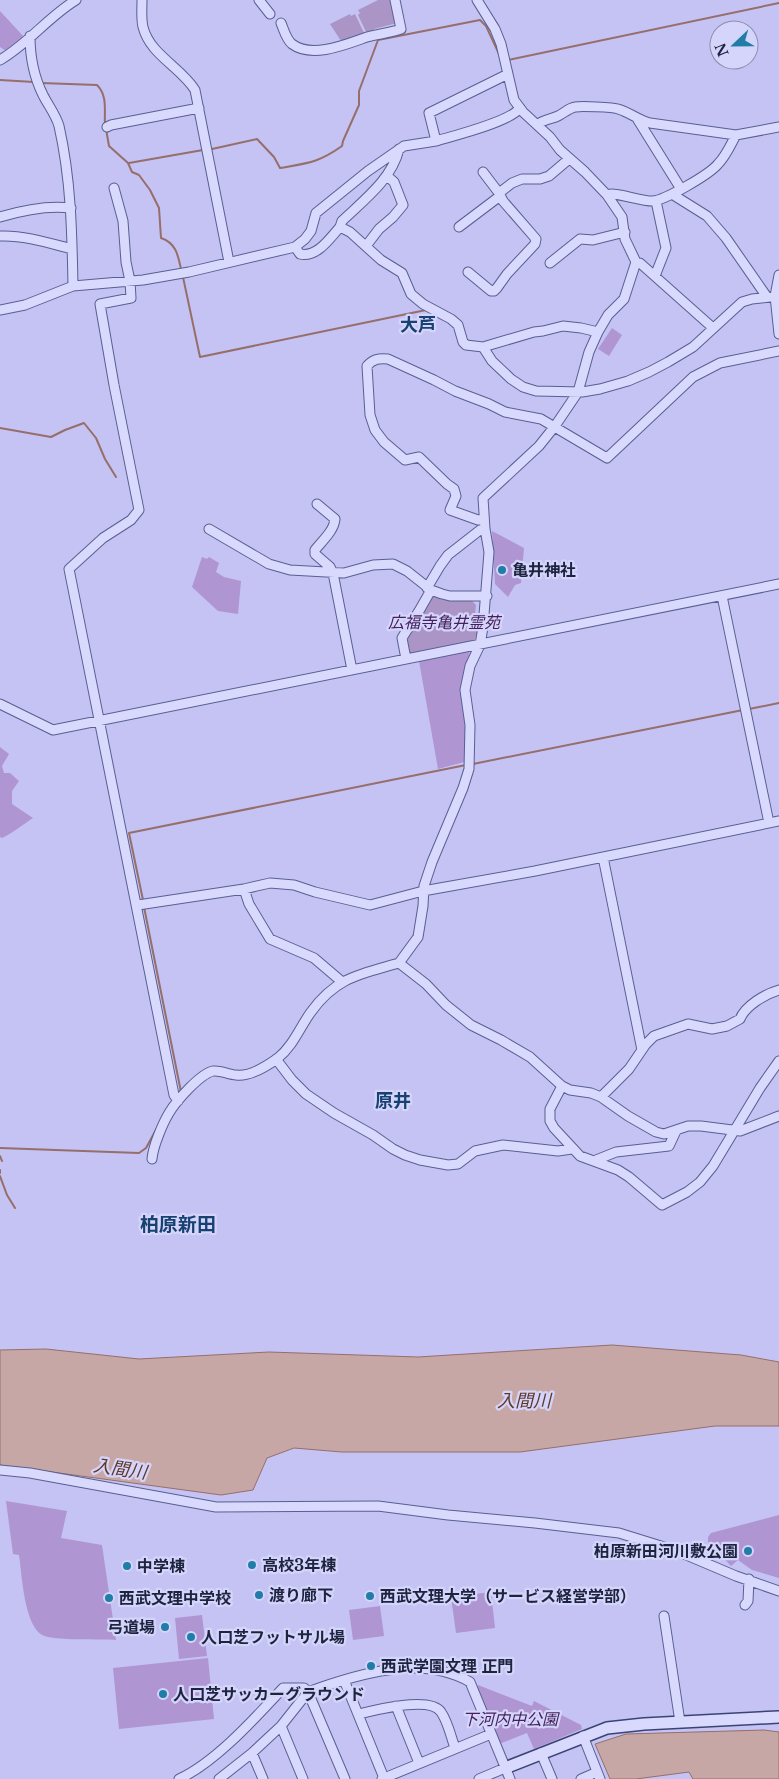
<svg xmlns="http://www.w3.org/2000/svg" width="779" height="1779" font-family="'Libre Baskerville','Noto Sans JP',serif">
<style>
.green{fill:#b095d3}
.cemetery{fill:#ab95c7}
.water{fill:#c6a7a6;stroke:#966e6b}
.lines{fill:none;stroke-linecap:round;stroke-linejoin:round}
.stream{stroke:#966e6b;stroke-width:2}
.street-casing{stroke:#576091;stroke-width:11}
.secondary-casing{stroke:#3a4472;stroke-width:14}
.street{stroke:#d9d8fd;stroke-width:9}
.secondary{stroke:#d9d8fd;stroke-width:11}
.poi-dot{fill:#1f7da7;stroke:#d5d4fa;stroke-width:2}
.labels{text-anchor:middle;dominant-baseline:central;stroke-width:4.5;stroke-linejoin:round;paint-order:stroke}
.poi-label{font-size:16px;font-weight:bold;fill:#1d243f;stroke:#d5d4fa;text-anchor:start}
.park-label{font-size:16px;font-style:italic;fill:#44215e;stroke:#d5d4fa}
.neighbourhood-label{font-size:18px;font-weight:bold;fill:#174171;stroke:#d5d4fa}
.water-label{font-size:18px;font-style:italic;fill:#60382a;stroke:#d5d4fa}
.quarter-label{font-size:19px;font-weight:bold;fill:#174171;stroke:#d5d4fa}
</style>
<rect width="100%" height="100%" fill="#c4c3f3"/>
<!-- green -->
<path class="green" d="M0,11l24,26 -18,14 -6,-4z
M612,328l10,7 -13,21 -11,-7z
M492,531l32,17 -3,35 -6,2 -7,12 -13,-13z
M202,557l5,2 2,-2 10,6 -3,9 8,5 17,4 -3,33 -20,-3 -26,-24z
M469,651l1,5 -8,26 4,62 -2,18 -26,7 -19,-108z
M0,747l9,7 -7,12 2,7h6l9,8 -7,10v13l21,14c-11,7 -20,15 -31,20l-2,-1z
M6,1501l61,10 -6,27 41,7 14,95c-15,-1 -63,1 -74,-5 -18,-11 -20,-60 -23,-80l-6,-1z
M779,1515v63l-27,-8 -14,-10 -7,6 -23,-24v-5l3,-4z
M491,1592l4,36 -39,5 -5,-36z
M380,1606l4,30 -31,4 -4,-30z
M202,1615l5,41 -28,3 -4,-41z
M208,1658l6,61 -95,10 -6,-61z
M478,1685l54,21 2,-5 47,24 1,4 -48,20 -7,-16 -28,11 -24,-56z"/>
<!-- cemetery -->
<path class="cemetery" d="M378,0h14l5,23 -23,6v3l-7,2 -9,-19 2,-2 -2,-3z
M350,14l1,2 4,-2 10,21 -22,9 -13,-20z
M431,592l42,7 -1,2 4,4 -2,21 5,1 -5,15 -66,13 -5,-15z"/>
<!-- water -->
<path class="water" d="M612,1345l129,10 38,7v64h-64l-195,26h-178l-48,-4 -27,10 -14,32 -32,5 -221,-30v-115l46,-1 93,10 130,-7 149,5z
M764,1730l15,2v47h-86l-4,-7 -53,7h-26l-15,-35 31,-10z"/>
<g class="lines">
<!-- stream -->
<path class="stream" d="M508,60l271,-57
M0,80l34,2
M41,83l56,2c11,11 7,26 8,40
M106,129l3,17 19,17 4,9 7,3 11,15 9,18 2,30c15,5 17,17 20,31
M212,149l45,-10 17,18 6,11c28,-5 38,-5 62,-22l1,-5 16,-36v-14l19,-51 102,-20 6,6 14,30
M129,163l74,-13
M183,277l17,80 226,-47
M0,428l51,9 14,-7 19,-7 12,15 9,21 11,18
M749,709l30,-6
M473,764l270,-54
M143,900l-14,-67 337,-68
M144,907l37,185
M0,1148l139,5 7,-5 11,-20
M0,1156l2,5
M0,1173v-3
M0,1176l7,19 8,13"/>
<!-- street casing -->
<g class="street-casing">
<path id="street" d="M142,0c0,9 -1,19 1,27 7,28 38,40 52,63l34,172
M259,0l11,14
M281,23c3,7 5,16 11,21 20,15 55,0 75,-7 11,-3 23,-4 34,-8l-6,-29
M0,60c28,-16 48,-43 76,-60
M638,120l43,69
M537,125c5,-5 15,-6 21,-9 6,-3 11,-8 17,-9 5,-1 38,0 43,2 11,3 20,11 32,14l86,12 43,-8
M107,127l4,-2 88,-17
M436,141c17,-5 74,-19 84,-33
M483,172l16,21
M114,188l9,33 3,41 4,19 1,17 -31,6 14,81 25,125 -8,10 -28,18 -34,31 105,526 4,6
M674,194l1,2 32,20 19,22 41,59
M607,195c6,-4 33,6 45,6 12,0 58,-27 66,-37 8,-8 13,-20 18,-29
M0,217c23,-7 47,-12 71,-9
M340,227l2,-6c22,-21 50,-42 57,-72
M459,227l41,-31
M0,236c24,-1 49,7 72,13
M366,246l13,-17 14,-12 10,-12 -9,-23 -7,-6
M295,247l5,7c17,4 30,-16 40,-27l10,5 31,28 21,13 9,21 12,10 28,15 7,6 5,17 3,3 17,2 9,14 19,18 12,8 13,4 46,1 18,-3 28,-8 21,-9 19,-10 25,-15 49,-45 10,-3 27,-3
M636,262l4,1 73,65
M550,263l30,-24 13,1 32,-8
M468,272l23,19h3l3,-3 10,-14 28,-30 1,-5 -33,-38 -4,-8 13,-10 10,-4h18l9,-3 20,-17
M779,275l-4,21 4,38
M655,276l11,-28 -10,-47
M73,286l70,-6 46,-8 106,-25 10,-8 6,-8 5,-18 52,-42 36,-25 32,-5 -7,-28 79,-39
M0,310l25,-5 48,-19c-1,-54 -2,-107 -14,-160 -3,-11 -11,-21 -16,-31 -9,-18 -13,-39 -13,-59
M483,347l51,-15 9,-1 20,-5 18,2 17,4
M317,504l18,15c-1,12 -13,22 -20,31v4l15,13 3,6 19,97
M484,519l-6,1 -28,-10 6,-14 -2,-7 -7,-5 -28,-27 -14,3 -21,-18 -9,-12 -5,-15 -3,-49c6,-7 12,-8 21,-7l46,21 21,11 34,13 16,8 36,7 66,39 86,-81 27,-14 59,-12
M209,529l60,35 21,6 54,3 29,-8 20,-1 14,7 24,19 11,4 8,2h37
M427,588l13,-22 8,-11 32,-25 5,-1
M722,596l47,227
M406,659l-4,-21 17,-27 12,-21
M0,704l53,26 726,-146
M603,857l39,193
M244,889l5,15 21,35 44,19 27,23
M138,905l106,-16 26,-6 24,2 21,7 55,13 53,-14 112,-20 244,-50
M399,963l19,-26 5,-31 1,-20 8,-24 31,-74 6,-19 1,-44 -5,-35 5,-24 10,-21 3,-18 6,-75 -4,-23 -2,-31 56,-52 16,-20 23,-34 11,-40 9,-20 10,-17 16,-16 12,-37 -11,-23 -3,-22 -15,-22 -22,-23 -25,-22 -10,-13 -27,-25 -9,-12 -13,-56 -6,-15 -18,-29
M276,1059l16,21 14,14 28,19 39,22 20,14 12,6 15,5 28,5 10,-1 17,-13 28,-6 55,6 14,-2
M562,1086l-12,23v12l4,7 26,28 38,14 11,7 33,28 25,-13 13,-10 13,-16 47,-78 19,-27
M601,1097l28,-28 17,-25 8,-8 34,-12 24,5 15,-3 13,-7c5,-13 25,-25 39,-29
M152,1159c1,-13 11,-36 17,-46 7,-12 31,-39 44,-42 8,-1 16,4 23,4 14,2 31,-9 42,-17 15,-12 22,-31 33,-46 25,-35 50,-38 88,-49l27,21 20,21 25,20 30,15 29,17 32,29 8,4 21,3 10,4 27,19 28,16 8,2 24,-8h13l39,5 39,-15
M596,1160l20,-8 53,-6 7,-15
M0,1470l30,3 186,34 162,-1 70,9 87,8 84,10 58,18 59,25 43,15
M745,1605l3,-4 1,-22
M664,1616l16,106
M344,1680l40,98
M396,1706l23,57
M359,1714c16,-4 71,-18 82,-2 7,10 10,25 14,36
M281,1726l22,53
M583,1736l17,43
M252,1753l11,26
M541,1753l11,26
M179,1779c37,-17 77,-62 104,-91h21l4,4c49,-18 113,-38 162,-10l40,97
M219,1779l33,-26 29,-27 27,-34 37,87
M382,1779l109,-45
M479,1779l26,-11
M581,1779l16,-7"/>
</g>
<!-- secondary casing -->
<g class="secondary-casing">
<path id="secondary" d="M505,1768l102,-40 37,-4 135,-7"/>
</g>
<!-- street -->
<use href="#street" class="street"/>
<!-- secondary -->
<use href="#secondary" class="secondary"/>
</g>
<!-- markers -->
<g class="poi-dot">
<circle cx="502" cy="570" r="5"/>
<circle cx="748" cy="1551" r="5"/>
<circle cx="252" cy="1565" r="5"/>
<circle cx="127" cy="1566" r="5"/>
<circle cx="259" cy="1595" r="5"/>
<circle cx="370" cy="1596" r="5"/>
<circle cx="109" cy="1598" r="5"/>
<circle cx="165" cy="1627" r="5"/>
<circle cx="191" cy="1637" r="5"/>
<circle cx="371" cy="1666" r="5"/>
<circle cx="163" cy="1694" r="5"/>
</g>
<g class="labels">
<!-- poi labels -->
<g class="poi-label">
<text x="512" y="570">亀井神社</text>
<text x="738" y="1551" text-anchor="end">柏原新田河川敷公園</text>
<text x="262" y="1565">高校3年棟</text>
<text x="137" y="1566">中学棟</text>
<text x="269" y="1595">渡り廊下</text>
<text x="380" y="1596">西武文理大学（サービス経営学部）</text>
<text x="119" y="1598">西武文理中学校</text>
<text x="155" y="1627" text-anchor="end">弓道場</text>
<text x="201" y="1637">人口芝フットサル場</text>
<text x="381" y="1666">西武学園文理 正門</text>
<text x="173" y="1694">人口芝サッカーグラウンド</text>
</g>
<!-- park labels -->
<g class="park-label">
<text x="444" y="622">広福寺亀井霊苑</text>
<text x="510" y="1719">下河内中公園</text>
</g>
<!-- neighbourhood labels -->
<g class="neighbourhood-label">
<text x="418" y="325">大芦</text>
<text x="393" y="1101">原井</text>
</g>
<!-- water labels -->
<g class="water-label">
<text x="524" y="1401">入間川</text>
<text transform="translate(120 1469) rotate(8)">入間川</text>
</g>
<!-- quarter labels -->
<g class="quarter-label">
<text x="178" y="1224">柏原新田</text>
</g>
</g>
<!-- north arrow -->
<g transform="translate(734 45) rotate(248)"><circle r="24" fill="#d5d4fa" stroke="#8b8eaf"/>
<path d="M0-4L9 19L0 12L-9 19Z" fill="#1f7da7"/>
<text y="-8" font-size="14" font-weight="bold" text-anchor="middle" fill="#1d243f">N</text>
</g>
</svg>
